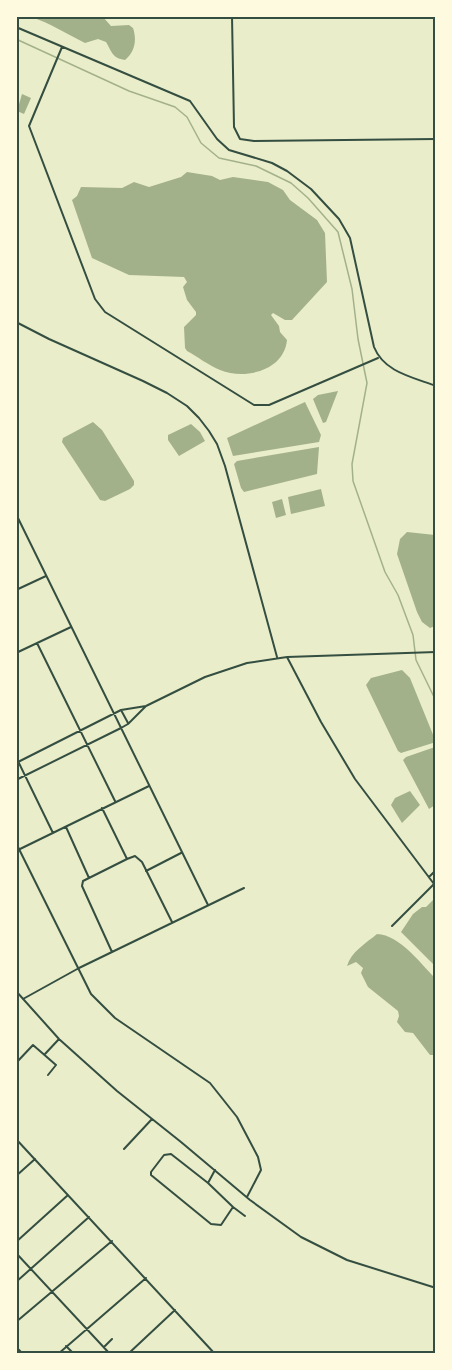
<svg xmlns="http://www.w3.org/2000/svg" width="452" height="1370" font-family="'Varela Round',sans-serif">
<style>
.water{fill:#a3b18a}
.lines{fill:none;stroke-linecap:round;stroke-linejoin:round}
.stream{stroke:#a3b18a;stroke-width:1.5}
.minor{stroke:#344e41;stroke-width:2}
.neatline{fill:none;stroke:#344e41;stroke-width:2}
</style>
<rect width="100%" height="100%" fill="#e9edc9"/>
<!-- water -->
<path class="water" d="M31,17h72l8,9 18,-1 4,3c4,12 2,24 -8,32 -13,-2 -13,-8 -19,-18l-8,-3 -13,4c-18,-9 -35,-20 -54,-26z
M22,94l9,4 -7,16 -7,-3z
M187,172l25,4 8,4 13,-3 35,5 15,8 7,10 27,20 8,13 2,49 -35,38h-7l-12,-7 -2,2 8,11 1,6 7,8c-3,31 -42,40 -67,30 -12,-5 -22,-13 -33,-19l-2,-3 -1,-21 12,-12v-3l-9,-12 -4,-13 4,-5 -3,-5 -55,-2 -37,-17 -20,-58 5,-4 4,-9 41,1 12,-6 15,5 32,-10z
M338,391l-12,31 -3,1 -10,-24 5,-4z
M305,402l16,33 -2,7 -86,14 -6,-18z
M93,422l9,8 32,51v4l-4,4 -25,12 -5,-1 -38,-58 1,-4z
M191,424l9,8 5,9 -26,15 -11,-16v-5z
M319,447l-2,27 -73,18 -3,-4 -7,-24 3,-3z
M321,489l4,17 -34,8 -3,-17z
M282,499l4,16 -10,3 -4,-16z
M407,532l28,3v91l-5,2 -8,-6 -5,-10 -20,-58 3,-15z
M402,670l8,8 26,64 -35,11 -3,-2 -32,-66 5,-7z
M435,747v58l-6,4 -26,-49 3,-3z
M410,791l10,14 -18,18 -11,-18 4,-7z
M435,890v76l-34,-34 12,-18 9,-7h4l7,-7v-9z
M377,934c23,1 43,29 58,44l1,74 -3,3h-3l-17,-22 -8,-1 -8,-10 2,-6 -1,-5 -30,-24 -7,-14 2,-5 -7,-6 -9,4c4,-14 19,-23 30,-32z"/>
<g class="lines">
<!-- stream -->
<path class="stream" d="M16,39l113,52 46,16 12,10 14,26 18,15 37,8 35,17 17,15 30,34 14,57 6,50 9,44 -15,81 1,17 32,91 13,23 15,40 3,25 20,41"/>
<!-- minor -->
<path class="minor" d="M232,16l2,111 6,12 14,2 182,-2
M16,27l174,74 27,38 12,11 43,13 15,8 24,18 28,30 11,19 24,109c10,25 38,30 62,39
M62,47l-33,79 66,173 10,13 149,93h15l109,-47
M16,322l33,17 94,42 24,12 20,13 12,12 10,13 8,13 8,22 52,191
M16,514l192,391
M16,590l30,-14
M37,643l78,158
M16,653l55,-26
M287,657l34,65 34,57 79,105 -42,42
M121,710l7,13
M16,757l37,76
M16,763l105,-53 25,-4 59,-29 42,-14 40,-6 149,-5
M16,780l105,-52 7,-4 18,-18
M102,808l25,51 8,-3 7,6 30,60
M66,827l23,51 -6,3 -1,5 30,66
M16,843l75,151 24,24 95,65 27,34 21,40 3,13 -14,27
M20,849l129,-63
M146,871l35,-18
M429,877l7,-7
M89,878l38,-19
M16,991l43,48 58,52 64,51 69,58 51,37 46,23 89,28
M23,999l56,-31 165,-80
M45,1054l14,-15
M16,1063l17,-18 23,20 -8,10
M16,1139l199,215
M124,1149l28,-30
M171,1154l37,29 25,24 -12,18 -10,-1 -60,-49v-3l13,-17z
M16,1176l19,-17
M208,1183l7,-13
M233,1207l12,9
M16,1242l52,-47
M16,1253l94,101
M16,1282l73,-65
M16,1322l96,-81
M66,1346l8,8
M16,1347l7,7
M104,1347l8,-8
M58,1354l88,-76
M128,1354l47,-44"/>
</g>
<!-- border -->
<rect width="452" height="1370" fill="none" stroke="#fefae0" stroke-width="36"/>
<rect x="18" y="18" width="416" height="1334" class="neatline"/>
</svg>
